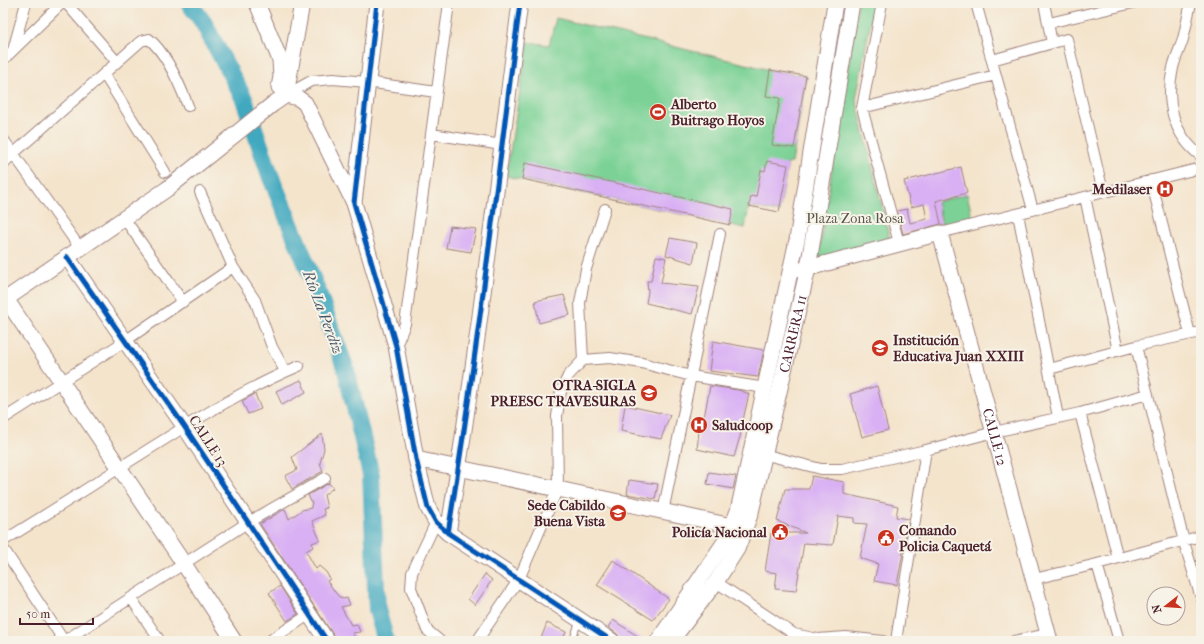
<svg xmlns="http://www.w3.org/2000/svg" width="1204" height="644" font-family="'IM FELL French Canon',serif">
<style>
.green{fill:#7bd296;stroke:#627860}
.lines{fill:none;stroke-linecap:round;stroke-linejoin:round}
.river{stroke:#40a9c0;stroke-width:18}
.building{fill:#d9b0f4}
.lane-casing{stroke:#9f827c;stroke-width:7}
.street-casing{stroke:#9f827c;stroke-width:12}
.secondary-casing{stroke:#9f827c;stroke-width:17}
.lane{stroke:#fff;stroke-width:5}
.street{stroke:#fff;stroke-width:10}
.secondary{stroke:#fff;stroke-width:15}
.cycleway-casing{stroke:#f7f3e8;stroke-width:8}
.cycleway{stroke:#0057b8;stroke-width:5}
.labels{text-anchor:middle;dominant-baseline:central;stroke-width:4;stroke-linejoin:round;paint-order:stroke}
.poi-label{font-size:14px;font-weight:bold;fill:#4a1f2b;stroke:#f7f3e8;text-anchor:start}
.park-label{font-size:14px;fill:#59554b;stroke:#f7f3e8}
.street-label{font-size:14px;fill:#4a1f2b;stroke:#f7f3e8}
.water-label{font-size:15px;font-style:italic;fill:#465667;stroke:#f7f3e8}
</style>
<rect width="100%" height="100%" fill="#f7f3e8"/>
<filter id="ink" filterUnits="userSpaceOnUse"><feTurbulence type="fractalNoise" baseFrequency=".025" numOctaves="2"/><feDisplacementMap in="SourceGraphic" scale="8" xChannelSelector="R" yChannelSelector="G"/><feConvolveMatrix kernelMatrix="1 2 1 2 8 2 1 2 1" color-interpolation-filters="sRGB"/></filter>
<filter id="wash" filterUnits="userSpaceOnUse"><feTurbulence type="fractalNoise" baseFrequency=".012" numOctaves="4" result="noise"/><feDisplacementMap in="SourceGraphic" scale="16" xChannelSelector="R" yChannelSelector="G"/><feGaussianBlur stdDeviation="0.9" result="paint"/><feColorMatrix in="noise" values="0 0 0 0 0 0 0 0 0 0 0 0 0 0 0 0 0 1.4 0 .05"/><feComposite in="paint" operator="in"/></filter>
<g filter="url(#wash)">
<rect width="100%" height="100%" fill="#f4e4cc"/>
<!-- green -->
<path class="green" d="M858,3h16l-18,96 34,141 -72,18z
M556,18l214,52 36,6 -14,87h-4l-9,49 -30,-6 -4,22 -239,-52 22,-134 21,3z
M967,194l6,26 -30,8 -6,-26z"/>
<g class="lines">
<!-- river -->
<path class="river" d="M189,3l14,19 41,77 26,76 47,115 29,80 25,105 6,135 9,31"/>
</g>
<g id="blocks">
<!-- building -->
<path class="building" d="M770,70l36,6 -12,72 -22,-3 8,-47 -14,-2z
M767,161l21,4 -9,47 -30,-6 2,-10 5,1 5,-27 4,1z
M525,163l208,46 -3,16 -208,-46z
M961,167l6,26 -31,8 5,23 -38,10 -6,-23 10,-2 3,14 17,-4 -3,-15 -13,3 -7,-26z
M450,226l26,3 -5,23 -25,-4z
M670,238l27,5 -4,20 -27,-8z
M656,256l10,2 -5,25 38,4 -7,27 -46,-11 2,-11 -1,-11h4z
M564,295l6,20 -31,8 -4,-22z
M713,341l51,9 -6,27 -49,-6z
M301,380l5,12 -24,13 -6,-14z
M710,386l29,4 10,4 -9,39h1l-7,24 -37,-8 3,-27 3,1z
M877,386l11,44 -26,7 -12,-43z
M255,394l6,15 -13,5 -6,-13z
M625,405l45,10 -9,24 -40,-8z
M322,434l2,15 -4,14 3,8 -31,18 -7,-13 12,-6 -5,-13z
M709,472l27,4 -3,13 -26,-5z
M812,476l32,6v12l54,12 -2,11 13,2 -12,66 -23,-4 4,-17 -18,-6 7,-34 -13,-1v-5l-16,-2 -5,29 -29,-2 -8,48 -21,-2 2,-16 -12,-2 6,-38h35l-29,-12 8,-32h24z
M629,480l29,4 -3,15 -28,-5z
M329,483l4,5 -9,7 3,13 -4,1 2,6 -13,6 8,19 -8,3 1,4 -7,4 10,18 3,-3 7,6 4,7 -3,2 11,15 5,3 4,-1 3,7 -9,2 10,18 6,-1 3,8 -8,1 5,8h-21l-2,-5 -74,-112 25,-15 4,10 13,-9 9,-2v-3l1,-1 -4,-9z
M613,560l56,39 -16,21 -56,-35z
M485,574l7,6 -17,25 -7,-6z
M280,586l18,28 -11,7 -18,-28z
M613,620l32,21h-23l-5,-7 -9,-7z
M547,623l19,9 -4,9h-22z"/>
</g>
</g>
<g filter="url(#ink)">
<use href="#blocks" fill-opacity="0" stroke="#9f827c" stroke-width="1"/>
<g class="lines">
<!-- lane casing -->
<g class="lane-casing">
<path id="lane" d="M572,641l7,-20"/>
</g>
<!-- street casing -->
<g class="street-casing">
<path id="street" d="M66,3l51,59
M882,3l-20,105 37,135
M976,3l57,207
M1044,3l8,40
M1191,3c-3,12 -5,24 -8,36 -3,10 -8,19 -10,29 -8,33 0,67 28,88
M1049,23l84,-20
M13,50l13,-47
M3,60l59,-57
M992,60l75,-21 36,153
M104,74l61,98
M286,95l25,-14 22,-2 34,3 69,10
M862,108l134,-33
M432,134l70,11
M3,139l77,109
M3,164l11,-11 127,-112 8,-2c17,14 31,46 39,67
M1151,180l39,154
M200,192l33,75 22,33 17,47 13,24
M1085,197l33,154
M1018,214l40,203
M124,218l59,84
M940,233l261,-65
M396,346l9,-22 44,-321
M1136,346l48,196 17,56
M583,360l27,-2 32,5 49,13 74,12
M1049,369l87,-23 65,-14
M1080,413l38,145
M3,419l122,-78 108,-74
M759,453l62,16h21l84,-19 68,-18 86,-19 68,-19
M663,512l57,-278
M436,522l-24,51 -1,15 16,42 13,11
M3,541c39,-24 78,-48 116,-73 59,-37 116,-75 180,-102
M3,548l61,93
M1097,564l22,77
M1034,579l63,-15 104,-28
M716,582l78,52 24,5 28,-2 37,4
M131,598l29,43
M64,641l183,-118 78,-45
M269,641l41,-27
M477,641l42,-62 39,-91 -1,-72 4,-25 7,-15 15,-16 -3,-57 6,-34 19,-60
M896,641l30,-191
M1014,641l35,-7"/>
</g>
<!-- secondary casing -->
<g class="secondary-casing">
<g id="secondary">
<path d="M257,3l23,57 1,17 -2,10"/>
<path d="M377,3l-23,200 42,143 20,113 12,49 8,14 12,11 164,108"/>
<path d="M286,95l12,3 7,5 49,100"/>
<path d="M67,257l117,169 143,215"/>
<path id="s1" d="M801,270l139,-37 110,408"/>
<path d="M6,299l178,265 50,77"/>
<path d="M3,301l164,-112 106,-85 13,-9 16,-92"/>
<path d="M416,459l316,67"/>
<path d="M448,533c29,-176 49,-353 72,-530"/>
<path d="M658,641l70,-104 10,-26 59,-271 38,-237"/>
<path id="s2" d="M671,641l45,-59 21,-33 14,-37 57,-244 44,-265"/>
</g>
</g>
<!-- lane -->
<use href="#lane" class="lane"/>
<!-- street -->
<use href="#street" class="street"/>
<!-- secondary -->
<use href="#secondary" class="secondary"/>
<!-- cycleway casing -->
<g class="cycleway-casing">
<path id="cycleway" d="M377,3l-23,200 42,143 20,113 12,49 8,14 12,11 164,108
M67,257l117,169 143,215
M448,533c29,-176 49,-353 72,-530"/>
</g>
<!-- cycleway -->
<use href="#cycleway" class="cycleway"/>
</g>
</g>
<!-- icons -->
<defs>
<g id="stadium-disc" transform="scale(0.9)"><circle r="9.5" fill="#c8321e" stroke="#f7f3e8"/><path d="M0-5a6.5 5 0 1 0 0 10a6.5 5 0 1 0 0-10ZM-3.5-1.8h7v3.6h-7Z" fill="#fff"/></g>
<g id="hospital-disc" transform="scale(0.9)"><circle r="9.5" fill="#c8321e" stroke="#f7f3e8"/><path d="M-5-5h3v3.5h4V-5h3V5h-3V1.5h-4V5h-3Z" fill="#fff"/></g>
<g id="school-disc" transform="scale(0.9)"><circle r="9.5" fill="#c8321e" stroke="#f7f3e8"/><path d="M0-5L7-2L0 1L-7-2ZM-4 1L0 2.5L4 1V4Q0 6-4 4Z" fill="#fff"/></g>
<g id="civic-disc" transform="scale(0.9)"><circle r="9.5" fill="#c8321e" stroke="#f7f3e8"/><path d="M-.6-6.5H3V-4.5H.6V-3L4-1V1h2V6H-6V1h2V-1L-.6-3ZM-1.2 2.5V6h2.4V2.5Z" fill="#fff"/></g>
</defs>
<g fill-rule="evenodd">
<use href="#stadium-disc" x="658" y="112"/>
<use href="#hospital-disc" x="1165" y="189"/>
<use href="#school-disc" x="880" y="348"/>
<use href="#school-disc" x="649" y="393"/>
<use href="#hospital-disc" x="699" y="425"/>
<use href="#school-disc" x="618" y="513"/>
<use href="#civic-disc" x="780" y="532"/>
<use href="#civic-disc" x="886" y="538"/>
</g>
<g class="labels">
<!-- poi labels -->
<g class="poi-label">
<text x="671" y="104">Alberto<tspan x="671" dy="16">Buitrago Hoyos</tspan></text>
<text x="1152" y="189" text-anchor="end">Medilaser</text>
<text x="893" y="340">Institución<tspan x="893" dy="16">Educativa Juan XXIII</tspan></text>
<text x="636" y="385" text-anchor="end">OTRA-SIGLA<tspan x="636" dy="16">PREESC TRAVESURAS</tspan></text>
<text x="712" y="425">Saludcoop</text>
<text x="605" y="505" text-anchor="end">Sede Cabildo<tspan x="605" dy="16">Buena Vista</tspan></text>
<text x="899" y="530">Comando<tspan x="899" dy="16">Policia Caquetá</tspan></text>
<text x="767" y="532" text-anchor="end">Policía Nacional</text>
</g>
<!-- park labels -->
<g class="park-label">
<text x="855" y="218">Plaza Zona Rosa</text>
</g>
<!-- street labels -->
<g class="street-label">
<text stroke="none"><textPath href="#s2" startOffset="336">CARRERA 11</textPath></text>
<text stroke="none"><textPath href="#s1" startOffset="355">CALLE 12</textPath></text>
<text transform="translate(208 441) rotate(57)">CALLE 13</text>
</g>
<!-- water labels -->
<g class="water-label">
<text transform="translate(323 312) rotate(69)">Río La Perdiz</text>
</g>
</g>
<!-- margin -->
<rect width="1204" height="644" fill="none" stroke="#f7f3e8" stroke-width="16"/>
<!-- north arrow -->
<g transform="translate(1166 606) rotate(253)"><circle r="19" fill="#f7f3e8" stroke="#b29e9c"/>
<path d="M0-3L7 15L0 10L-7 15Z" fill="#c8321e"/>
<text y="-6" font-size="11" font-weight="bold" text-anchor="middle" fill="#4a1f2b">N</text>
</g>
<!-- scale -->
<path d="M20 618v6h73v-6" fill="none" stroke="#4a1f2b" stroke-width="2"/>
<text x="26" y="618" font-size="12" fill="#4a1f2b" stroke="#f7f3e8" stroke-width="3" paint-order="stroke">50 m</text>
</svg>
